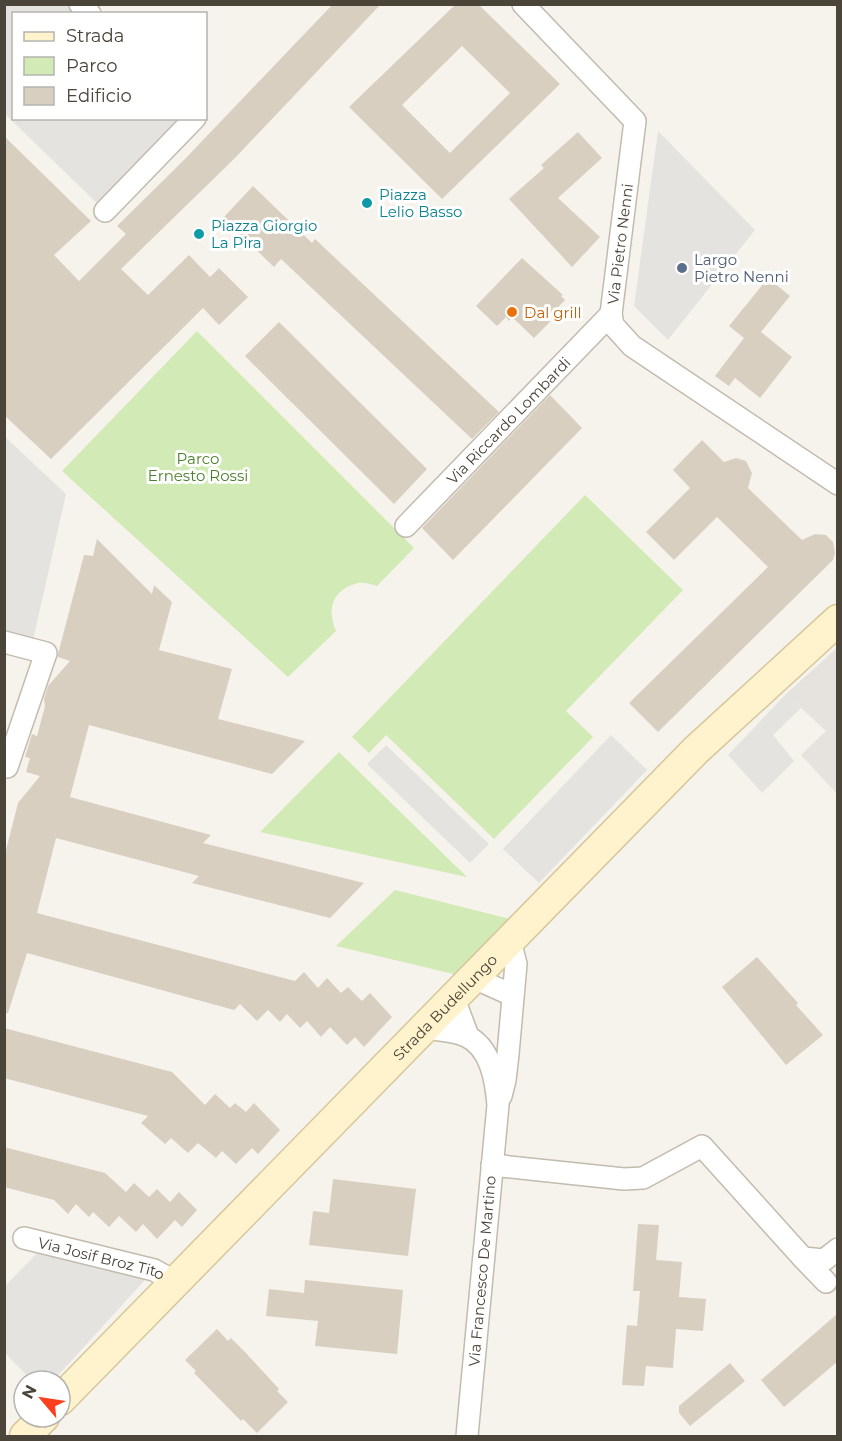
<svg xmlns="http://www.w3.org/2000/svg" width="842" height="1441" font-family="Montserrat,sans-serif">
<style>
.industrial{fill:#e6e2dd}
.green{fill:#d2eab5}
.parking{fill:#e5e3e0}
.building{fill:#d8cfc1;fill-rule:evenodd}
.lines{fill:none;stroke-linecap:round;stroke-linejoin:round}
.street-casing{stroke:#c2bbae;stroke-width:24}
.secondary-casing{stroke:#d6c79b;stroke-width:33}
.street{stroke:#fff;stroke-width:21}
.secondary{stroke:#fff3cd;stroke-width:30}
.culture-dot{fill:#0f9aa8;stroke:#fff;stroke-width:2}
.service-dot{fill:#5c6f8a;stroke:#fff;stroke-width:2}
.food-dot{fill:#e8710a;stroke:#fff;stroke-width:2}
.labels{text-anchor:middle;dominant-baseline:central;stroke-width:6;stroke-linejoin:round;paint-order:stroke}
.culture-label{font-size:15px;fill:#0d838f;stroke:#fff;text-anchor:start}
.street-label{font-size:15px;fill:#4b4439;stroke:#fff}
.service-label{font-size:15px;fill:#4e5e75;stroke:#fff;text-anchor:start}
.food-label{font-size:15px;fill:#c56008;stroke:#fff;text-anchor:start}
.park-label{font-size:15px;fill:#4a7f2a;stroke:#fff}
</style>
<rect width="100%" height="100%" fill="#f6f3ec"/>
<!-- industrial -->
<path class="industrial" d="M837,648v146l-36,-39 25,-24 -40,-37z"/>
<!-- green -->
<path class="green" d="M197,331l217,217 -37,38c-6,-2 -13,-4 -19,-3 -25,6 -32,26 -22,48l-48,46 -226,-206z
M585,495l98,95 -117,121 27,26 -99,102 -108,-104 -17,18 -17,-16z
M339,752l128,125 -207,-45z
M395,890l123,31 -48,57 -134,-32z"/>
<!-- parking -->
<path class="parking" d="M4,5h76l10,8 -76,1v104l181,1 -90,92 -100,-97z
M658,131l97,99 -87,110 -34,-34z
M4,436l62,58 -35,155 -26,-7z
M786,694l15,14 -28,27 21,26 -32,32 -34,-38z
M611,735l36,35 -108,113 -36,-34z
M386,745l103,99 -19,19 -103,-99z
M45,1245l109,25 -101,111h-21l-27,-28 -1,-66z"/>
<!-- building -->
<path class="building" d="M333,4h48l-147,155 -113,110 27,26 41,-40 21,22 9,-9 29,29 -29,28 -16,-17 -152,151 -47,-44v-279l87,85 -37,34 25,26 47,-47 -9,-8 66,-65z
M456,4h22l82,80 -118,115 -93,-92zM462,46l48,47 -60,60 -48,-48z
M578,132l24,26 -44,40 42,39 -28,30 -63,-68 35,-31 -3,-3z
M253,186l59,57 3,-4 184,173 -27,27 -191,-180 -7,8 -51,-49z
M522,258l41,37 -2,1 4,4 -17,18 2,4 -16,16 -22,-21 -3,4 -3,-4 -9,9 -21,-20z
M768,278l22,18 -29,36 31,25 -32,41 -25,-20 -6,8 -14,-10 29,-38 -15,-12z
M279,322l148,147 -33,35 -149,-148z
M550,395l32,33 -129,132 -31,-32z
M702,440l22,22 12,-4 10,3 6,12 -4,15 54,52 13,-6 11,1 7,7 2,11 -2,7 -175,172 -29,-29 139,-136 -51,-50 -43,43 -28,-28 44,-44 -17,-18z
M97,539l55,55 2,-9 18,17 -13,48 73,19 -14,50 87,22 -33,33 -183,-49 -19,72 141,38 -8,8 161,40 -34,35 -138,-35 7,-7 -143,-38 -19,75 258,68 9,-9 14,16 9,-10 14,15 7,-6 14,14 8,-8 22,24 -28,30 -9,-10 -8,8 -17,-18 -9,10 -14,-16 -7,7 -13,-14 -7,8 -12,-12 -11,11 -17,-17 -6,6 -207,-57 -19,60h-4v-155l14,-55 22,-27 -14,-4 4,-14 -5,-1 7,-23 5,2 8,-30 -1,-7 4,-13 22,-25 -12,-4v-3l26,-99 9,1z
M757,957l41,46 -2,2 27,30 -37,30 -64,-78z
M4,1028l168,44 33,33 10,-11 15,14 5,-5 11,9 8,-9 26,27 -22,24 -6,-6 -16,16 -14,-13 -6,7 -18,-15 -10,10 -17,-15 -6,6 -24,-21 7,-7 -144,-38z
M4,1147l101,26 21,19 8,-9 15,14 8,-8 13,13 9,-10 18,18 -15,17 -7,-7 -18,19 -14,-15 -7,8 -17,-16 -10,11 -16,-15 -4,5 -13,-13 -8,10 -14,-14 -50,-13z
M333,1179l83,10 -8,67 -99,-11 4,-34 16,2z
M638,1224l21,1 -3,35 26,2 -3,35 27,2 -3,32 -27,-2 -3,39 -27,-2 -2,20 -22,-1 5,-60 10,1 3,-35h-7z
M305,1280l98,10 -6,64 -82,-8 3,-25 -52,-5 3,-27 35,4z
M837,1314v48l-53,45 -23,-27z
M217,1329l11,12 3,-3 15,15 33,36 -2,2 11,11 -31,31 -14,-14 -2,2 -47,-48 2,-2 -11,-11z
M730,1363l15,18 -55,45 -11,-13v-7z"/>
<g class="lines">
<!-- street casing -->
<g class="street-casing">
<g id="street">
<path d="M80,4l10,10"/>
<path d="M523,4l112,117 -24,193 2,11 19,21 206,138"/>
<path d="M105,211l90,-93"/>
<path id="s1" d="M406,526l205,-212"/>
<path d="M4,642l42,11 -39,114"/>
<path d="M474,978l38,17"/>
<path d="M454,999l14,37"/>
<path d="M424,1028c14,2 29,2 42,8 25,11 30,45 32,69l-31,331"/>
<path d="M501,1096l4,-16 3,-26 8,-90 -6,-23"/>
<path d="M492,1165l132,14 19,-1 59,-32 101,112 21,2 14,-11"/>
<path id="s2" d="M24,1238l130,32 9,5 10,10"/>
<path d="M803,1258l23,24"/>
</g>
</g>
<!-- secondary casing -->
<g class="secondary-casing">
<g id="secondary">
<path id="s3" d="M60,1400l636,-650 142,-130"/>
<path d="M25,1436l19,-19"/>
</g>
</g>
<!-- street -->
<use href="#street" class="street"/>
<!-- secondary -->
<use href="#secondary" class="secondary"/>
</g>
<!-- markers -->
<g class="culture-dot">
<circle cx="367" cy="203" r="6"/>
<circle cx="199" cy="234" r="6"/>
</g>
<circle class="service-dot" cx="682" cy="268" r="6"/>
<circle class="food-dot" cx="512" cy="312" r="6"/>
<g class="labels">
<!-- culture labels -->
<g class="culture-label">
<text x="379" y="194">Piazza<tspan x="379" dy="17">Lelio Basso</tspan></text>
<text x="211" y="225">Piazza Giorgio<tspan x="211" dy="17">La Pira</tspan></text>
</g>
<!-- street labels -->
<g class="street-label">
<text transform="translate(620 244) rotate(-83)">Via Pietro Nenni</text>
<text stroke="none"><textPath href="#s1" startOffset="147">Via Riccardo Lombardi</textPath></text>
<text stroke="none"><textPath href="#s3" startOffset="550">Strada Budellungo</textPath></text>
<text stroke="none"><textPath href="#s2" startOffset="80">Via Josif Broz Tito</textPath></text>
<text transform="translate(482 1271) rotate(-85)">Via Francesco De Martino</text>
</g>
<!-- service labels -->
<g class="service-label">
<text x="694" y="259">Largo<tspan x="694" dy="17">Pietro Nenni</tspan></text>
</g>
<!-- food labels -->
<g class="food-label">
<text x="524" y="312">Dal grill</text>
</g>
<!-- park labels -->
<g class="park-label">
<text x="198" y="458">Parco<tspan x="198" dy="17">Ernesto Rossi</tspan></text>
</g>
</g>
<!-- border -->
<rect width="842" height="1441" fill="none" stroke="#4b4439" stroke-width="12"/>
<!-- legend -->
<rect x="12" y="12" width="195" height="108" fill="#ffffff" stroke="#b7b4b0" stroke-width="1.5"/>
<rect x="24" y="32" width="30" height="9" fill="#fff3cd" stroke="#b7b4b0" stroke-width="1.5"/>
<text x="66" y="42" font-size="18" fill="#4b4439">Strada</text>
<rect x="24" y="57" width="30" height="18" fill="#d2eab5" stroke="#b7b4b0" stroke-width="1.5"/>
<text x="66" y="72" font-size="18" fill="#4b4439">Parco</text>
<rect x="24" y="87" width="30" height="18" fill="#d8cfc1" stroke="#b7b4b0" stroke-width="1.5"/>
<text x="66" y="102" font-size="18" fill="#4b4439">Edificio</text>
<!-- north arrow -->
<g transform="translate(42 1399) rotate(299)"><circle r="28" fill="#ffffff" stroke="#b7b4b0" stroke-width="1.5"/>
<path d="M0-4.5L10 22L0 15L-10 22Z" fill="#fc3f1d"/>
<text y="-9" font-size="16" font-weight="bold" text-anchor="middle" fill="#4b4439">N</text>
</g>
</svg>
